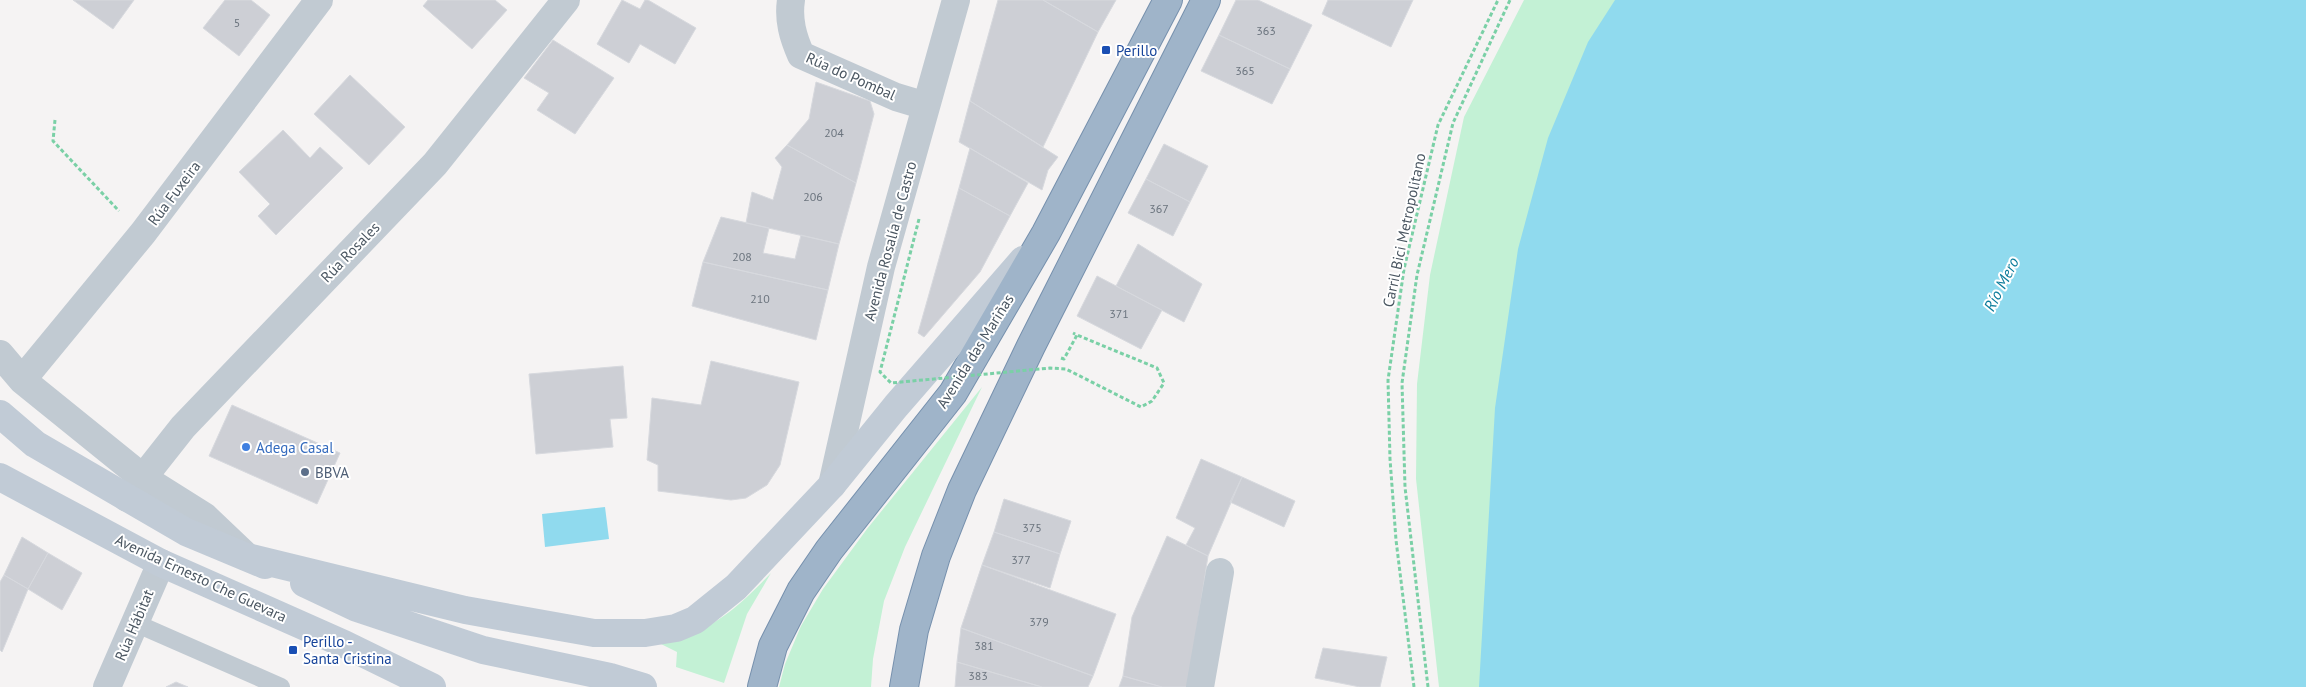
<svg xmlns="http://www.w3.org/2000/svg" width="2306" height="687" font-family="'PT Sans',sans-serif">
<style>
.green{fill:#c3f1d5}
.water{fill:#90daee}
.building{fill:#cdcfd5;stroke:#d7d9de}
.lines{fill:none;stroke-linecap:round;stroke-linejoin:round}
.trunk-casing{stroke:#7690ad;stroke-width:30}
.path{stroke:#7ad0a6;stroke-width:3;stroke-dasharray:4 2.5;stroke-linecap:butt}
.service{stroke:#c1cad2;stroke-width:18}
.minor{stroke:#c1cad2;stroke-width:28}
.secondary{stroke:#c1cbd6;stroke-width:28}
.trunk{stroke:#9fb4c9;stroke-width:28}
.path-bridge{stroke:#7ad0a6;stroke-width:3;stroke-dasharray:4 2.5;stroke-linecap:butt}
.transit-dot{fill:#1a4fb4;stroke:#fff;stroke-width:2}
.shop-dot{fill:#3f7fe0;stroke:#fff;stroke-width:2}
.service-dot{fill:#5c6f8a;stroke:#fff;stroke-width:2}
.labels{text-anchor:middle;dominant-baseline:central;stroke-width:4;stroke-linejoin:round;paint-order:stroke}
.number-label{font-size:12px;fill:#6b747e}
.transit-label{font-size:15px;fill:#164399;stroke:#fff;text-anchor:start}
.street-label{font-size:15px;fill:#4a5661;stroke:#fff}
.shop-label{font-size:15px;fill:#366cbe;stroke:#fff;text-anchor:start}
.service-label{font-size:15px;fill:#4e5e75;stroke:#fff;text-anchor:start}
.water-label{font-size:16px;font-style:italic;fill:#0c7c9b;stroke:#fff}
</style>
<rect width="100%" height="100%" fill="#f5f3f3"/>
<!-- green -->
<path class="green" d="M1524,0h532l-490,687h-127l-23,-208 1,-95 13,-109 34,-158z
M982,387l-77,160 -21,54 -11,58 -2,28h-92l6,-23 16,-38 22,-37 44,-60z
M771,573l-24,41 -23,69 -48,-16 1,-15 -18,-9c54,-13 74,-31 112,-70z"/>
<!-- water -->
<path class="water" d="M1615,0h691v687h-827l16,-279 23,-159 30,-111 40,-96z
M605,507l4,32 -64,8 -3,-33z"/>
<!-- building -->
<path class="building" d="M73,0h61l-21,29z
M225,0h26l19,15 -31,41 -36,-28z
M428,0h67l12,10 -35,39 -49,-43z
M622,0l18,9 5,-9h3l48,28 -21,36 -35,-20 -11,19 -32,-19z
M998,0h45l55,32 -55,115 -73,-46z
M1043,0h73l-18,32z
M1236,0h22l54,25 -22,44 -71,-34z
M1328,0h85l-22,47 -69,-33z
M1219,35l71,34 -18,35 -71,-33z
M553,40l61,38 -39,56 -38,-24 12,-17 -25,-15z
M350,75l55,52 -36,38 -55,-51z
M816,82l54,19 4,13 -18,69 -69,-38 22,-26z
M970,101l88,56 -10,13 -6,20 -83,-48z
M283,130l27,28 10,-11 23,21 -67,67 -18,-19 12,-12 -31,-32z
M1164,144l44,22 -18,36 -44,-23z
M787,145l69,38 -17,61 -93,-21 6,-31 21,8 9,-33 -7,-9z
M970,148l58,35 -18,33 -51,-28z
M1146,179l44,23 -17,34 -45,-23z
M959,188l51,28 -30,56 -56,65 -6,-4z
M721,217l48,11 -6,25 32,6 6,-24 38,9 -11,46 -125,-28z
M1138,244l64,40 -18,38 -68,-36z
M703,262l125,28 -12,50 -124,-34z
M1097,276l65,34 -21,39 -64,-33z
M711,361l88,21 -19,83 -13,20 -21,13 -15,2 -73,-9v-26l-11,-5 5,-62 49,7z
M623,366l4,52 -17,1 3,28 -77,7 -7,-80z
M232,405l108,48 -23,51 -108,-48z
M1201,459l41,18 -34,79 -22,-11 9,-17 -19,-10z
M1242,477l53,24 -11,26 -54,-25z
M1004,499l67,22 -11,33 -66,-22z
M994,532l66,22 -10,34 -68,-23z
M1167,536l41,20 -20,131h-26l-39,-11 9,-59z
M22,537l26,16 -20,36 -24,-14z
M48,553l34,20 -20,37 -34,-21z
M982,565l134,49 -23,62 -132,-48z
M4,575l24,14 -26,63 -2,-2v-68z
M961,628l132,48 -5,11h-46l-85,-25z
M1323,648l64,9 -7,30h-20l-45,-9z
M957,662l85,25h-87z
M1123,676l39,11h-43z
M176,682l12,5h-22z"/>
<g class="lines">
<!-- trunk casing -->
<g class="trunk-casing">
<path id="trunk" d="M762,687l11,-41 28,-55 28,-41 124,-157 93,-160 122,-233
M904,687l10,-57 22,-74 26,-66 69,-144 175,-346"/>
</g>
<!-- path -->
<path class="path" d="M55,120l-2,21 66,70
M1061,358l3,1 13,-24 -4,-2
M1414,687l-18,-147 -6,-81 -2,-79 16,-111 34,-144 60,-125
M1428,687l-23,-200 -3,-104 15,-108 36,-152 57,-123"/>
<!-- service -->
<path class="service" d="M135,623l146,64"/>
<!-- minor -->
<path class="minor" d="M791,0c-3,20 2,37 10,55l95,42 30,9
M0,354l22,26 120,97 62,39 42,40
M22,380l121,-147 176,-233
M832,485l49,-218 75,-267
M127,498l56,-71 252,-263 131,-164
M107,687l54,-124
M1200,687l20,-115"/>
<!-- secondary -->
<path class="secondary" d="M0,414l35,30 151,88 79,33
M0,477l161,86 183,81 88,43
M247,557l218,53 129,23h51l31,-5 19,-8 41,-33 96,-102 64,-79 127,-146
M304,583l53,25 126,42 127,27 33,10"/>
<!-- trunk -->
<use href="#trunk" class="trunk"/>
<!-- path-bridge -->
<path class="path-bridge" d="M919,219l-39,153 11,11 159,-15 16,1 75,38 11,-6 12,-18 -7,-15 -80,-33"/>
</g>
<!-- markers -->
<g class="transit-dot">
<rect x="1101" y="45" width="10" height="10" rx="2.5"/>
<rect x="288" y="645" width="10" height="10" rx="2.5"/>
</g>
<circle class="shop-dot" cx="246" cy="447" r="5"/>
<circle class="service-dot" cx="305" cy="472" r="5"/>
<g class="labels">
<!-- number labels -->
<g class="number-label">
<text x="237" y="22">5</text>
<text x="1266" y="30">363</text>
<text x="1245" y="70">365</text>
<text x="834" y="132">204</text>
<text x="813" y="196">206</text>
<text x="1159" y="208">367</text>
<text x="742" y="256">208</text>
<text x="760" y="298">210</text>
<text x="1119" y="313">371</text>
<text x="1032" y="527">375</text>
<text x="1021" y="559">377</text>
<text x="1039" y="621">379</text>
<text x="984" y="645">381</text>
<text x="978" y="675">383</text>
</g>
<!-- transit labels -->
<g class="transit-label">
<text x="1116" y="50">Perillo</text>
<text x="303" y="641">Perillo -<tspan x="303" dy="17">Santa Cristina</tspan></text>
</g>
<!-- street labels -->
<g class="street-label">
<text transform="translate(851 76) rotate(24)">Rúa do Pombal</text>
<text transform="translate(174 193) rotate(-53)">Rúa Fuxeira</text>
<text transform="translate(1404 230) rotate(-78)">Carril Bici Metropolitano</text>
<text transform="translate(890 241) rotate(-75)">Avenida Rosalía de Castro</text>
<text transform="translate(350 252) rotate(-46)">Rúa Rosales</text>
<text transform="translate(975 351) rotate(-58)">Avenida das Mariñas</text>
<text transform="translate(201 578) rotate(25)">Avenida Ernesto Che Guevara</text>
<text transform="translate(134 625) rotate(-67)">Rúa Hábitat</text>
</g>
<!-- shop labels -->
<g class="shop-label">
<text x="256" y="447">Adega Casal</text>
</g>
<!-- service labels -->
<g class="service-label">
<text x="315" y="472">BBVA</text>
</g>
<!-- water labels -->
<g class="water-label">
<text transform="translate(2001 284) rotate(-63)">Río Mero</text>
</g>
</g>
</svg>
